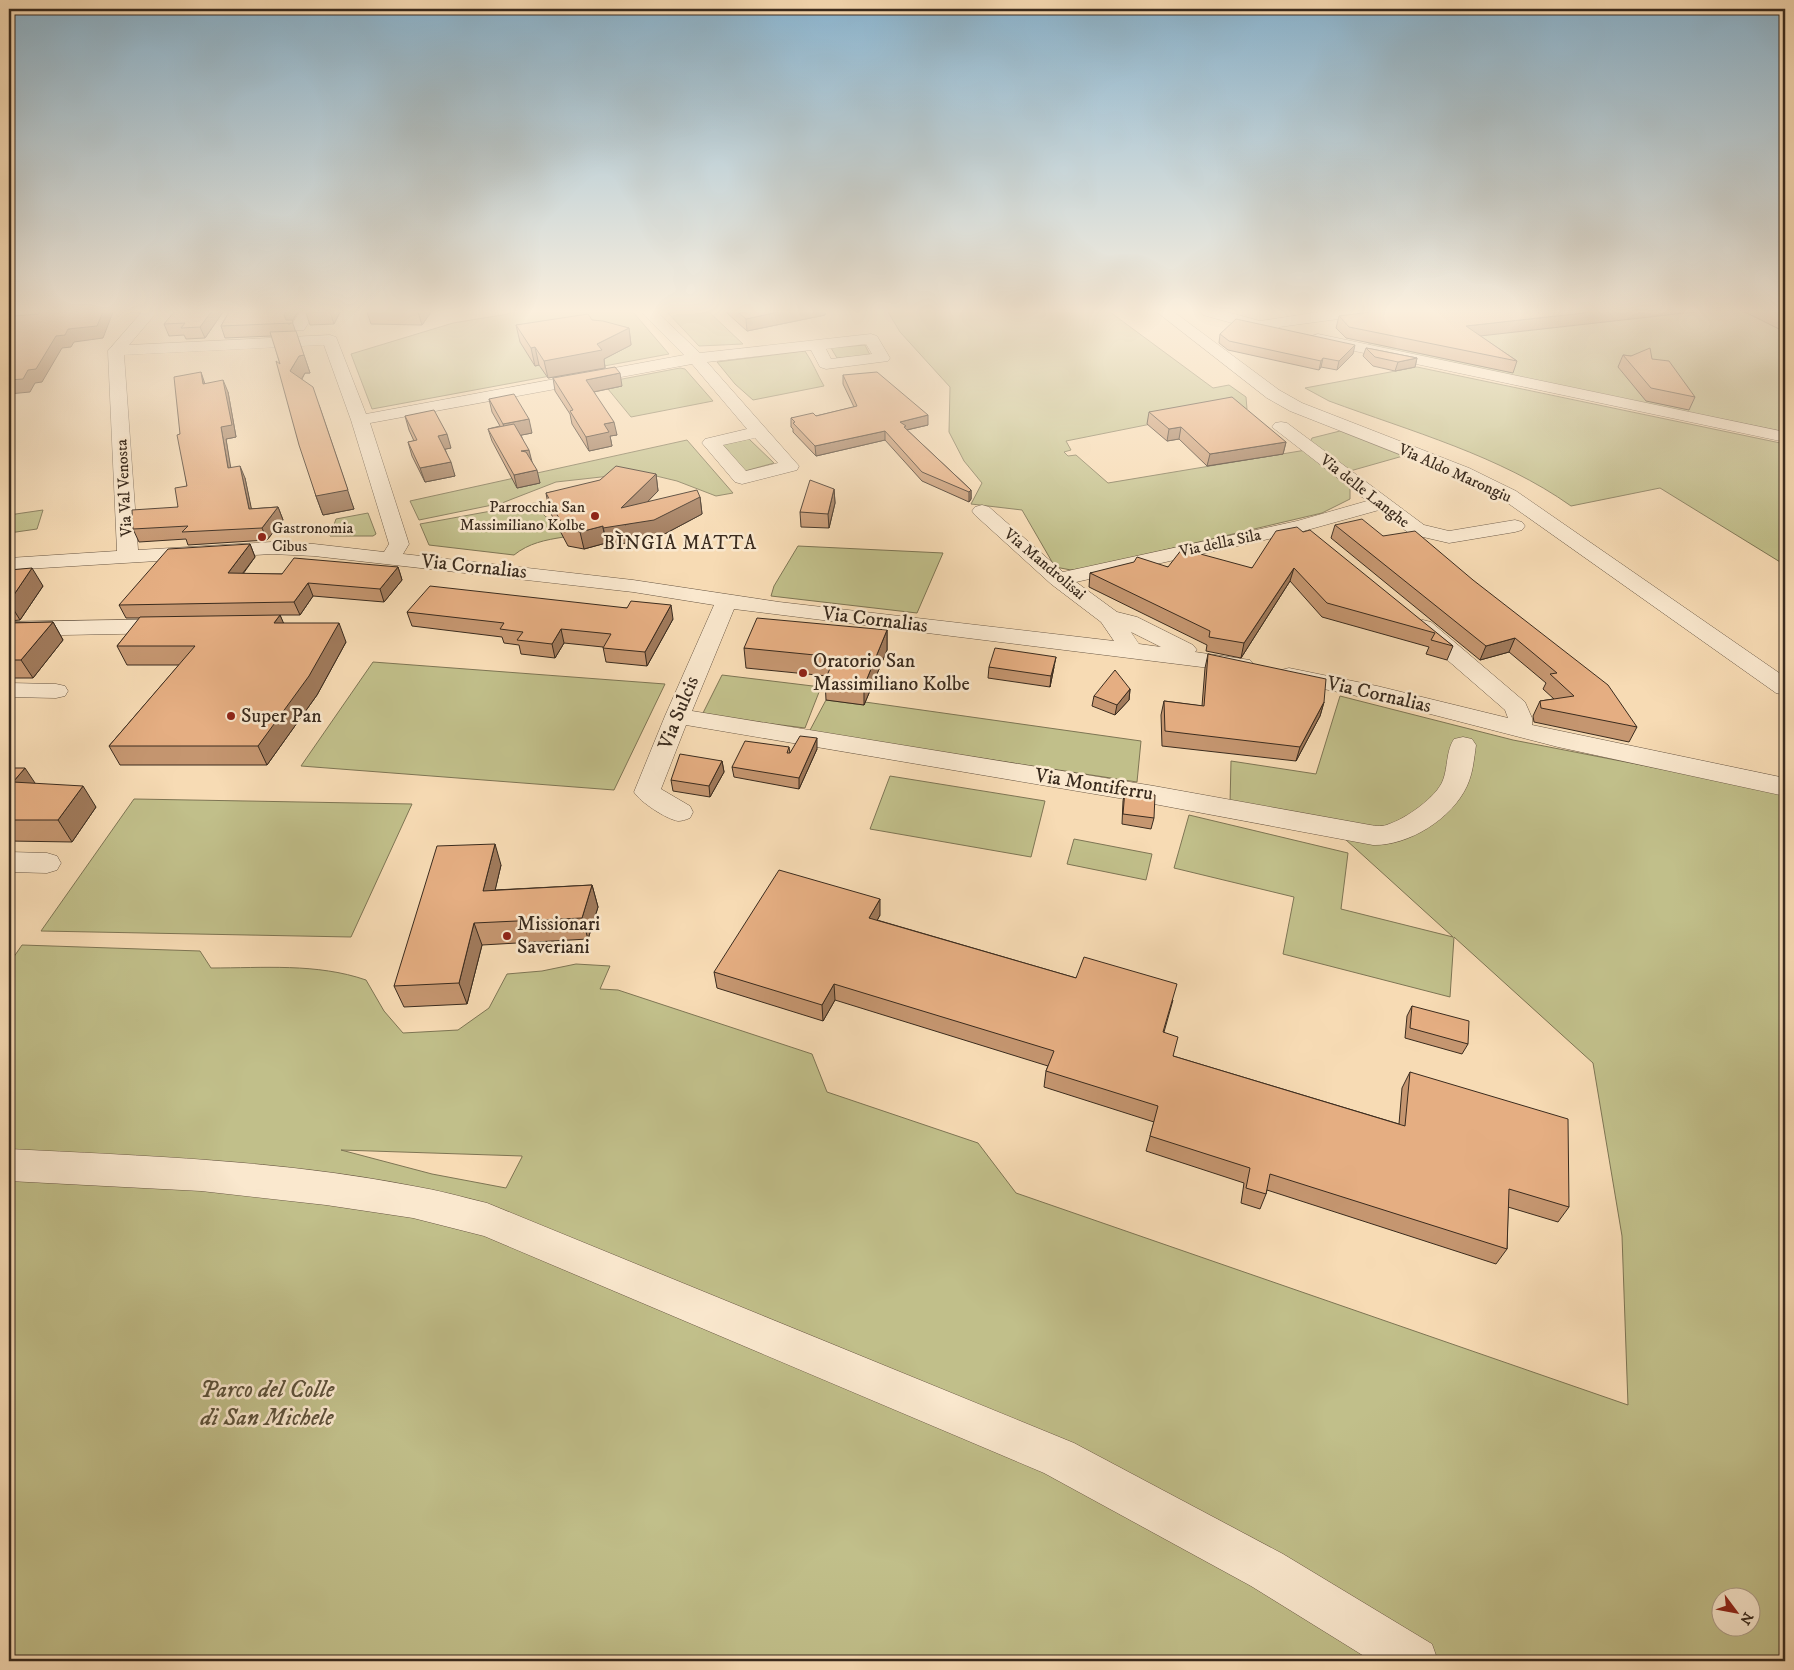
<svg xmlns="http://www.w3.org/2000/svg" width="1794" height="1670" font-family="'IM FELL DW Pica',serif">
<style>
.green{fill:#c1bf8a;stroke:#7e7554;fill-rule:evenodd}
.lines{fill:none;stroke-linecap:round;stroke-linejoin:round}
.minor-casing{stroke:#695744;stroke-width:1}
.minor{fill:#fae8ce;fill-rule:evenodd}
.wall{fill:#c59670;stroke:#3a2b1e}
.shaded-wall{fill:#a07a5b;stroke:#3a2b1e}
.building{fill:#e5ae82;stroke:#3a2b1e}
.poi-dot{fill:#8f2418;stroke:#fae8ce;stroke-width:2}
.labels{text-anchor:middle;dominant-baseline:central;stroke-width:5;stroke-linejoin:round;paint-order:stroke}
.far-street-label{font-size:16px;fill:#3a2b1e;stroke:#fae8ce}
.far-poi-label{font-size:16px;fill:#3a2b1e;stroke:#fae8ce;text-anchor:end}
.far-quarter-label{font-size:19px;letter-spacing:1px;fill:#3a2b1e;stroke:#fae8ce}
.street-label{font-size:20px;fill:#3a2b1e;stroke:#fae8ce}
.poi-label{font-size:20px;fill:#3a2b1e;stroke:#fae8ce;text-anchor:start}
.near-park-label{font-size:24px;font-style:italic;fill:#5c5039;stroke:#fae8ce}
</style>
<rect width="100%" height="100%" fill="#f7dbb4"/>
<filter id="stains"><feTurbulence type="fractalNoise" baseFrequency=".004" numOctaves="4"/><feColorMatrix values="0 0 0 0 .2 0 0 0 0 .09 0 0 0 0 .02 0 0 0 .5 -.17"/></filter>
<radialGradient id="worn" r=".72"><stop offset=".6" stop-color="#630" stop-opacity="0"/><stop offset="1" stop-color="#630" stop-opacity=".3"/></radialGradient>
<!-- green -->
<path class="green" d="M510,312h123l36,42 -297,55 -21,-55 102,-31 55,-9z
M667,312h42l34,32 -44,2z
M888,312h222l103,76 16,-3 17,12 1,12 -12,4 -24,-1 -145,29 5,9 -7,2 4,4 8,-1 32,28 198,-33 6,-12 28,-7 63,25 -53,15v28l-28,14 -229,54 -22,3 -16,-3 -33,-57 -51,-6 11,-21 -18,-22 -15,-29 1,-45 -50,-55z
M1393,312h392v120l-411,-84 -10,-9z
M865,345l5,10 -33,3 -6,-10z
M805,351c8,12 12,23 19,35l-71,14 -18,-16 -18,-22z
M1417,367l368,77v121l-125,-77 -89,18c-70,-50 -161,-75 -242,-105l-24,-13z
M680,368l5,1 28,32 -82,16 -23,-28 14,-3 -5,-6z
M749,439l25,24 -29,8 -22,-26z
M687,440l46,53 -17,3 -39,-15 -25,-6h-33l-63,7 -54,21 -83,17 -9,-19z
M535,503l34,3 -20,2 -6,6 3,3 8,1 10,19c-19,3 -35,6 -50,18l-85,-10 -9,-21z
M43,510l-6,19 -28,4v-18z
M368,513l8,21 -3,2h-43l6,-17z
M798,546l145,7 -26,60 -146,-17 3,-10z
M373,662l292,22 -51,106 -313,-24z
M722,675l99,12 -16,41 -103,-13z
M1340,696l173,44 272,53v868h-1776v-697l13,-19 178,6 11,17c52,0 106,-5 155,12l18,31 19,22 55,-3 31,-22 18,-34 35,-3 34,-7 34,2 -10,23 18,1 194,64 15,38 151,51 38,50 612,212 -6,-169 -29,-173 -139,-126 -4,60 -167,-43 11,-57 -120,-29 15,-53 159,38 -7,56 112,28 -108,-98 -115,-35 1,-43 85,13zM341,1150l181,6v1l-16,31 -74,-14zM1722,1598h30v30h-30z
M826,700l38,5 1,-3 276,39 -4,41 -328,-50z
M890,776l155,25 -14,56 -161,-28z
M134,799h1l277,5 -61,133 -310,-6z
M1074,839l78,15 -6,26 -79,-16z"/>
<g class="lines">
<!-- minor casing -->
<g class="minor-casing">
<path id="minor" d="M142,312h15l-28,33 201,-10 6,2 30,77 318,-59 -43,-43h16l43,41 171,-19 6,2 13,22 -2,3 -62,8 -6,-2 -9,-17 -104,12 92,104 -2,4 -55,14 -7,-2 -33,-39 3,-4 42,-10 -55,-65 -322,59 39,121 -6,10 230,26 146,22 335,39 -13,-19 -50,-38 -76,-69 -3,-4 3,-4 7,-2 7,2 74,65 234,-51 70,-20 -95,-74 3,-4 6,-1 6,1 137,102 25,6 66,-11 7,2 3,4 -3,4 -7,2 -66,11 -39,-9 -31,-24 -79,22 -224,50 41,30 20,5 56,28 4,5 -2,2 55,8 4,5 -4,5 -8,2 -508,-63 -42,102 462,75 216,39c6,1 13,2 19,-1 16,-5 48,-27 54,-44 5,-13 3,-29 11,-41l9,-2 9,2 4,6c-2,14 -3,28 -9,41 -15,33 -59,60 -94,59l-219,-41 -468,-79 -25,64 29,17 3,6 -3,6c-5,2 -8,3 -12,3 -12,-2 -38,-19 -44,-29l31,-76 49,-111 -81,-13 -319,-36 -42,-2 -263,16v-12l108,-7 -9,-200zM866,344l6,10 -41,5 -5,-10zM324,345l27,75 38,124 -5,8 -70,-8 -42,-2 -134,8 -14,-195zM755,438l23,25 -32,8 -23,-26zM1131,632l30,15 -22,-3z
M300,312h15l-11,18h-12l-2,-3z
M1157,312h17l105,78 23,13 167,65 47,23 269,186v18l-9,-2 -274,-194 -47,-23 -165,-65 -23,-13z
M1201,312h26l33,9 59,-9h41l-2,3 -5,2 -74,10 -1,5 -6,2 -69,-19z
M1318,334l467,98v10l-473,-100 -2,-3 2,-3z
M171,619l8,2 3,5 -3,5 -8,2 -162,3v-14z
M1423,620l8,2 94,80 7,16v7l253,53v18l-227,-49 -182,-47 -95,-20 -4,-5 4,-5 8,-2 88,18 131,32 -3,-8 -90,-78 -3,-5 3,-5z
M9,683l47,1 9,2 3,5 -3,5 -9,2 -47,-1z
M9,852l38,1 10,3 4,7 -4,7 -10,3 -38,-1z
M9,1149c135,7 271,11 404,37 25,4 49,11 74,17l587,240 209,111 149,90 6,17h-66l-121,-75 -207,-113 -560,-237 -71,-18 -87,-13 -125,-14 -192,-10z"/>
</g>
<!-- minor -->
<use href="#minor" class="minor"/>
</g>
<!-- wall -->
<path class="wall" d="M223,312l-18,26 -19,1 -2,-4 -15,1 -5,-12z
M229,312h69l-6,9 18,52h-5l-3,6 52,130 -31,6 -7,-19 -36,-132 -8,-28 -47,2 -4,-12z
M306,312h34l-6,12 -24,1 -4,-12z
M367,312h64l-9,13 -51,-1z
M726,312h99v3l-78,16z
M1745,312h40v20z
M1339,316l141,20 37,25 -4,12 -167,-35 -10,-10z
M592,320l37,8 2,17 -27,14 1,9 -57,10 -9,-13 -4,1 -15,-24 -4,-17z
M1220,334l133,20 -16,16 -16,-3 -2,3 -91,-20 -9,-7z
M1366,348l51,10 -2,9 -20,4 -22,-5 -10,-10z
M1623,355l29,4 43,38 -6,13 -43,-9 -28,-34z
M843,375l85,50 -21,5 64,60v9l-2,3 -47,-21 -37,-41 -69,16 -23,-24v-3l-2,-2v-9l25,-2 38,-9 -11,-23z
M553,378l69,8 -28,6 23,43 -7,1 2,10 -23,5 -17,-27 -2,-10 -15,-23z
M205,384l23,8 8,45 -10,2 4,29 15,10 6,31 27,-2 5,13 -16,20 -79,5 -2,-6 -47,3 -6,-13 45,-22 9,-21 -7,-52z
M489,399l43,34 -11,2 19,48 -23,5 -25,-47 -4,-12 12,-3 -8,-14z
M1149,412l137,30 -3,12 -76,12 -28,-27 -12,2 -20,-17z
M405,416l46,32 -6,1 10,27 -30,6 -13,-26 -4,-14 6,-1 -5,-11z
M656,474l2,17 -11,11 53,-5 2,17 -45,24 -50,8 -1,-3 -22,6 -16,-3 -19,-36 -3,-17z
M834,489l1,14 -6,25 -28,-1 -1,-15z
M1335,525l48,11 254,191 -8,15 -95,-20 -1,-6 7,-15 14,-2 -11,-10 3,-6 -37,-31 -29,8 -149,-122z
M1303,532l150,114 -6,14 -21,-6 3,-7 -107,-30 -32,-36 -49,77 -35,-7 1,-6 -118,-58 1,-14 78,-6 84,1z
M250,544l5,13 -12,17h39l116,-7 4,13 -18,22 -71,-6 -13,19h-20l3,8 63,19 -29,53 -50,70h-147l-11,-19 70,-81h-52l-10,-19 23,-28h-14l-7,-13z
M9,570l34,16 -23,34 -11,1z
M627,608l46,11 -26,47 -41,-4 -3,-15 -39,-4 -9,15 -34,-4 -2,-9 -15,-2 -2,-6 -90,-11 -5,-14z
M53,622l10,18 -30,38h-24v-55z
M887,630v20l-23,55 -38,-5 -1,-20 2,-4 -81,-8 -2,-20z
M1208,654l116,48 -4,14 -24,45 -134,-15 -1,-31 3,-14 38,5 3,-38z
M989,667h65l-4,20 -62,-9z
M1130,689l-1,11 -14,15 -23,-9 2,-10z
M789,747l1,6 27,-4 -18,40 -65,-12 -2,-10z
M722,761l2,11 -14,25 -37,-6 -2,-11z
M9,768l26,16 61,23 -24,35 -63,-1z
M1125,790l29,28 -3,11 -29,-5 1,-23z
M501,865l-6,25 97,-5 6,22 -10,32 -106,6 -15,59 -63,3 -10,-21z
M880,915l-3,5 199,58 97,22 -9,32 9,24 226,68 3,-36 8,-16 159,135 -11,15 -50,-15 -1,42 -11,15 -229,-74 -1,4 -6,15 -19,-6 3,-20 -98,-32 8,-29 -110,-35 2,-16 2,-5 -213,-66 -12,21 -106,-33 -3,-16z
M1412,1006l56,38 -6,10 -57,-16 2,-22z"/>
<!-- shaded-wall -->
<path class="shaded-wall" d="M103,312h10l-10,26 -29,4 -3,5 -9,1 -20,34 -7,1 -5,9 -21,2v-14l19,-10 28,-34z
M211,312h12l-18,26 -5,-11z
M286,312h12l-8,12h-2l-4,-9z
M330,312h10l-6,12z
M418,312h13l-9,13z
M778,312h47v3l-78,16 -1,-12z
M1592,312h102l-232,26 4,-12z
M629,328l2,17 -27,14 1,9 -57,10 -4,-17 53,-17z
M1355,345l-2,9 -16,16 2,-9z
M535,347l4,18 -4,1 -4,-18z
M304,355l6,18h-5l-9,15 -6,-17 9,-15z
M1323,358l-2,9 -2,3 2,-9z
M1417,358l-2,9 -20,4 3,-9z
M201,372l4,12h-2z
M620,373l2,13 -34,7 -2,-13z
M223,380l5,12 8,45 -10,2 7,42 -5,-13 -7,-41z
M319,405l35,104 -31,6 -7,-19z
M928,415v10l-22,5 -6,-8z
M529,419l3,14 -25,5 -4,-14z
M614,422l3,13 -7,1 2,10 -23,5 -3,-14 18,-13z
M1181,427l-2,12 -12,2 2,-12z
M885,431v9l-69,16 -1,-10z
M447,434l4,14 -10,2 -3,-14z
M1286,442l-3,12 -76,12 3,-12z
M529,450l3,12 -11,-11z
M451,462l4,14 -30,6 -5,-14z
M240,466l5,12 9,43 -5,-12z
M537,470l3,13 -23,5 -3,-13z
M656,474l2,17 -33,34 75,-28 2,17 -45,24 -50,8 -4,-18 18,-20z
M834,489l1,14 -6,25 -1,-14z
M971,490v9l-2,3v-10z
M278,507l5,13 -16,20 -5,-12z
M603,526l3,17 -22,6 -4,-17z
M250,544l5,13 -22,29 -5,-13z
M398,567l4,13 -18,22 -4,-13z
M32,568l11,18 -23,34 -11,-18z
M1294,568l-4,13 -49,77 3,-15z
M308,583l5,13 -13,19 -6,-13z
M671,605l2,14 -26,47 -2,-14z
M280,615l8,18 -14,-10z
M53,622l10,18 -30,38 -12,-18z
M339,623l7,19 -29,53 -50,70 -9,-19z
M561,629l3,14 -9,15 -3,-14z
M887,630v20l-23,55v-19z
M1515,638l-6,14 -29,8 6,-14z
M1056,657l-6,30 1,-11z
M1130,689l-1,11 -14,15 2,-10z
M1324,702l-4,14 -24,45 4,-14z
M817,738v11l-18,40v-11z
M722,761l2,11 -14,25 -1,-11z
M25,768l14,21 -26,-7z
M83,786l13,21 -24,35 -14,-22z
M495,844l6,21 -11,47 -7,-21z
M592,885l6,22 -10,32 -6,-21z
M880,899v16l-10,19 -1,-16z
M474,923l8,22 -15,59 -8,-21z
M834,984l1,16 -12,21 -1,-16z"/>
<!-- building -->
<path class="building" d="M39,312h64l-6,14 -29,3 -3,6 -9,1 -20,33 -8,1 -5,9 -14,1v-54l5,-10 25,-2z
M174,312h37l-11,15 -19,1 4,-5 -21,1z
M229,312h57l-2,3 2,5h6l1,3 -72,3z
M306,312h21l-21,1z
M738,312h40l-32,7z
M1370,312h222l-126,14 51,35 -168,-34 -10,-11z
M1774,312h11v6z
M588,314l4,6 11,1 26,7 -32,16 5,6 -58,11 -9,-14 -4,1 -15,-23z
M1236,319l119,26 -16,16 -16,-3 -2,3 -92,-20 -9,-7z
M296,331l8,24 -5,1 -9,15 23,16 35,103 -32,6 -17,-51 -23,-84 4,3 -10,-32z
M1366,348l6,1 45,9 -19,4 -23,-5z
M1650,348l2,11 17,2 26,36 -44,-9 -28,-33 8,1z
M615,367l5,6 -34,7 28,42 -10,2 5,8 -23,5 -16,-26 3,-1 -20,-32z
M201,372l2,12 20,-4 9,45 -11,2 7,41 12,-2 9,43 29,-2 -16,21 -80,4 6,-6 -55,3 -1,-19 46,-3 -3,-19 12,-2 -10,-51 3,-1 -6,-57z
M877,372l51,43 -28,7 6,4 -2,1 67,63 -2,2 -47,-20 -37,-41 -70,15 -22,-23 2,-1 -4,-4 22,-5 3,3 41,-10 -14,-31z
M514,394l15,25 -26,5 -14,-25z
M1232,397l54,45 -76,12 -29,-27 -12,2 -20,-17z
M434,410l13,24 -9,2 13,26 -31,6 -12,-26 9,-2 -12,-24z
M514,424l15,26 -8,1 5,1 11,18 -23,5 -26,-46z
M616,466l40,8 -35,34 76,-18 3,7 -46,23 -51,8v-2l-23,6 -16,-4 -18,-35 54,-13z
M810,480l24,9 -6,25 -28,-2z
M1362,519l21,17 32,-5 58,49 135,105 29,42 -96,-19 -1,-7 34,-5 -24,-22 7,-1 -42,-35 -29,8 -151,-121z
M1297,527l6,5 7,-2 143,116 -22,-6 4,-7 -108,-30 -33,-35 -50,75 -35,-6 1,-6 -120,-58 44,-11 3,-5 31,10 14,-18 70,19 24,-37z
M250,544l-22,29 54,1 12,-16 104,9 -18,22 -72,-6 -14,19 -175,3 49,-56z
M32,568l-23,34v-32z
M430,586l197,22 4,-7 40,4 -26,47 -42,-4 8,-14 -50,-5 -9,15 -35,-4 6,-8 -23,-3 4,-6 -97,-11z
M280,615l-6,8h65l-30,53 -51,70h-149l86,-100h-78l23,-29z
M757,618l130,12 -23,56 -39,-6 10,-23 -91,-9z
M53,622l-32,38h-12v-37z
M995,648l61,9 -5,19 -62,-9z
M1208,654l118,25 -2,23 -24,45 -135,-16 -1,-30 40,5z
M1115,670l15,19 -13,16 -23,-9z
M800,736l17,2 -18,40 -67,-11 13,-26 44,6 -2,6h3z
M680,754l42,7 -13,25 -38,-6z
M9,768h16l-12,14 70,4 -25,34h-49z
M1125,790l30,5 -1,23 -31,-4z
M495,844l-12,47 109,-6 -10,33 -108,5 -15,60 -65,3 43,-140z
M779,870l101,29 -11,19 207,60 8,-21 93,27 -14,48 15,5 -5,19 232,70 5,-54 158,47 1,88 -60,-18 -2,60 -237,-75 -4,20 -20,-6 4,-20 -100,-32 8,-30 -112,-35 8,-20 -220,-67 -12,21 -108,-33z
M1412,1006l57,15 -1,23 -58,-16z"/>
<!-- sky -->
<linearGradient id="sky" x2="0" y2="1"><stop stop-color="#8ab6d2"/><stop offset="0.57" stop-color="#fbefdd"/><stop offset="1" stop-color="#fbefdd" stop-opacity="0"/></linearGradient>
<rect width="1794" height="546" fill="url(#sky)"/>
<!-- markers -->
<g class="poi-dot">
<circle cx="595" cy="516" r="5"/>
<circle cx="262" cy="537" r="5"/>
<circle cx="803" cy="673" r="5"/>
<circle cx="231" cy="716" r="5"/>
<circle cx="507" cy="936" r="5"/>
</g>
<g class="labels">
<!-- far-street labels -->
<g class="far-street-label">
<text transform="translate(1455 473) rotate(24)">Via Aldo Marongiu</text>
<text transform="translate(124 488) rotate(-93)">Via Val Venosta</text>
<text transform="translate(1365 491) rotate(38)">Via delle Langhe</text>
<text transform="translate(1220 543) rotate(-12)">Via della Sila</text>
<text transform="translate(1045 564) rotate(40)">Via Mandrolisai</text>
</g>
<!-- far-poi labels -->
<g class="far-poi-label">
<text x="585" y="507">Parrocchia San<tspan x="585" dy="18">Massimiliano Kolbe</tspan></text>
<text x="272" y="528" text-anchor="start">Gastronomia<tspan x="272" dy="18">Cibus</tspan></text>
</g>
<!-- far-quarter labels -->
<g class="far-quarter-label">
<text x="680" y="543">BÌNGIA MATTA</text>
</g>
<!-- street labels -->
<g class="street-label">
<text transform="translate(474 567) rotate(6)">Via Cornalias</text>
<text transform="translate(875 620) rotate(7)">Via Cornalias</text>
<text transform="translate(1379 695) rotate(13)">Via Cornalias</text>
<text transform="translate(679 713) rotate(-68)">Via Sulcis</text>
<text transform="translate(1094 785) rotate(9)">Via Montiferru</text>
</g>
<!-- poi labels -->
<g class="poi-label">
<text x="813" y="661">Oratorio San<tspan x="813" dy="23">Massimiliano Kolbe</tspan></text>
<text x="241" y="716">Super Pan</text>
<text x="517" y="924">Missionari<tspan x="517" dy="23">Saveriani</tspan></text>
</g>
<!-- near-park labels -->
<g class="near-park-label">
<text x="267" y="1390">Parco del Colle<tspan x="267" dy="28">di San Michele</tspan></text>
</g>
</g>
<!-- margin -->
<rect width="1794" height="1670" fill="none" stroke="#f7dbb4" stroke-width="30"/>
<rect x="10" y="10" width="1774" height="1650" fill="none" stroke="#3a2b1e" stroke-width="2.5"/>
<rect x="15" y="15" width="1764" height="1640" fill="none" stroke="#3a2b1e"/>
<!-- north arrow -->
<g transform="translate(1736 1612) rotate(122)"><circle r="24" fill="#fae8ce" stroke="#ad9c88"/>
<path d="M0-4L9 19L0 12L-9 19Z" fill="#8f2418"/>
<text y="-8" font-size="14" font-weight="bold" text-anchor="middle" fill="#3a2b1e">N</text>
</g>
<rect width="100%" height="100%" filter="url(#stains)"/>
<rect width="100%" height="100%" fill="url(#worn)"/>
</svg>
